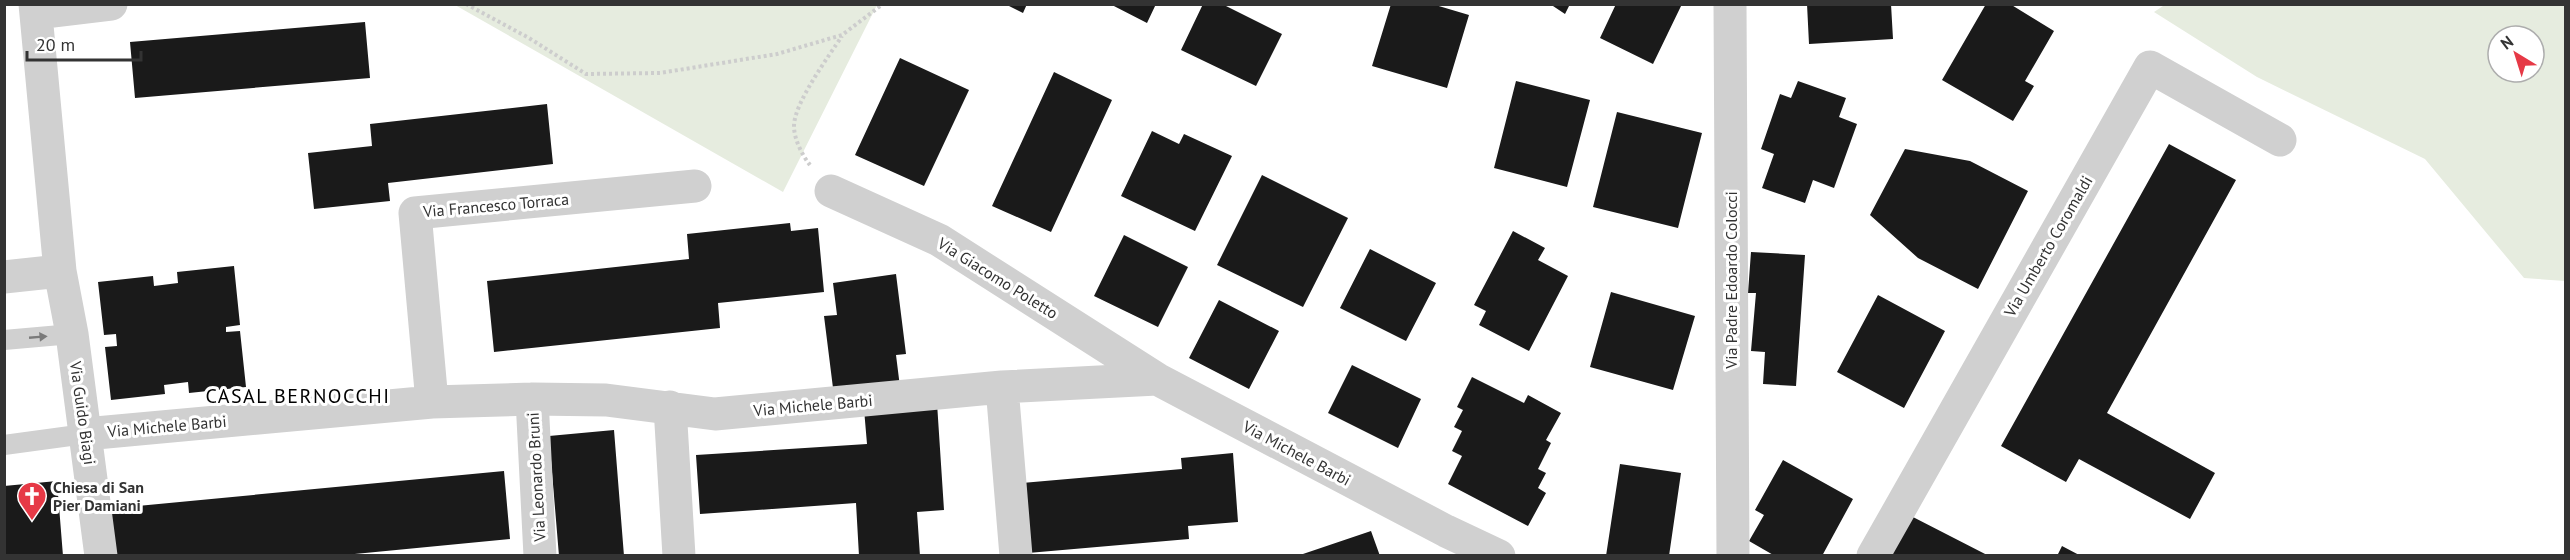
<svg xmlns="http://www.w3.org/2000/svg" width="2570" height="560" font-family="'PT Sans',sans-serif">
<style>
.green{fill:#e6ecdf;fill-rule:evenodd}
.building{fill:#1a1a1a}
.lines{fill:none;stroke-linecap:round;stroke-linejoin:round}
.path{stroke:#cdcdcd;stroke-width:4;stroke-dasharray:3 3;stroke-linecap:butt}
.lane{stroke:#d0d0d0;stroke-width:20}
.street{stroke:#d0d0d0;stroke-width:33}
.oneway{fill:#7a7a7a}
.labels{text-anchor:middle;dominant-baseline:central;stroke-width:6;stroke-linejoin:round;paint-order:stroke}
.street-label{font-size:16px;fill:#333;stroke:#fff}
.poi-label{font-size:16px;font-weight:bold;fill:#333;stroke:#fff;text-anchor:start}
.quarter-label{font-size:20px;letter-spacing:1.5px;fill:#000;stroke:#fff}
</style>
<rect width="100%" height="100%" fill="#fff"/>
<!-- green -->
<path class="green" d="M2166,4l399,1v276l-41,-3 -99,-119 -168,-82 -103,-65zM2498,36h36v36h-36z
M455,5h422l-94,187z"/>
<!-- building -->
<path class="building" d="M1005,4h22l-4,9z
M1110,4h46l-9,19z
M1203,4h19l60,30 -26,52 -75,-36z
M1391,4h41l37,11 -22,73 -75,-22z
M1550,4h20l-5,10z
M1616,4h66l-29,60 -53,-26z
M1807,4h84l2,35 -84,5z
M1986,4h24l44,27 -29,50 9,5 -21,35 -71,-41z
M365,22l5,56 -235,20 -5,-56z
M900,58l69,32 -45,96 -69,-31z
M1054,72l58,28 -61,132 -59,-26z
M1516,81l74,19 -23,87 -73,-19z
M1798,81l48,17 -7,19 18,7 -23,64 -21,-8 -8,23 -43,-15 12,-34 -13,-5 19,-55 11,4z
M547,104l6,60 -165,19 2,18 -76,8 -6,-56 64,-7 -2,-22z
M1617,112l85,21 -24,95 -85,-21z
M1152,131l27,13 5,-10 48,22 -37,75 -74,-35z
M2169,144l67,36 -129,233 108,60 -25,46 -111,-60 -13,23 -65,-36z
M1905,149l65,12 58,30 -50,98 -60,-31 -48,-43z
M1262,175l86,43 -45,89 -86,-42z
M790,223l1,8 27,-3 6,64 -106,11 2,25 -226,24 -7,-71 202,-22 -2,-25z
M1513,231l32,17 -7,12 30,16 -39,75 -50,-26 7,-14 -12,-6z
M1124,235l64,32 -30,60 -64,-31z
M1370,249l66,34 -30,58 -66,-33z
M1751,252l54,3 -9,131 -33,-2 2,-32 -14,-1 5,-58h-8z
M234,266l6,59 -14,2v5l14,-1 6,56 -57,6 -1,-11 -24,3 1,9 -54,6 -6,-53 12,-1 -1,-12 -12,1 -6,-53 55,-6 1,10 24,-3 -1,-11z
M896,274l10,80 -10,1 4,32 -66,9 -10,-80 13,-1 -4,-32z
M1611,292l84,24 -22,74 -83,-23z
M1878,295l67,36 -41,77 -67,-36z
M1219,300l60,31 -30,58 -60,-31z
M1352,365l69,34 -23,49 -70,-35z
M1472,377l52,26 4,-8 33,18 -15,27 5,3 -13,26 8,4 -8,15 8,5 -18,33 -80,-42 14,-28 -10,-5 10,-20 -8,-4 9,-17 -6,-3z
M937,403l7,107 -27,2 3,44h-61l-3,-53 -156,11 -4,-59 171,-11 -3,-35z
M614,430l10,126h-65l-10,-120z
M1233,453l5,69 -50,4 1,13 -161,14 -6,-70 160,-14 -1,-11z
M1783,460l70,39 -31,57h-47l-26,-15 15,-26 -9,-5z
M1620,464l61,9 -12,83h-63z
M504,471l6,68 -176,17h-223l-5,-47z
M57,481l6,75h-59v-70z
M1911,516l78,40h-98z
M1371,531l9,25h-80v-1z
M2062,546l19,10h-24z"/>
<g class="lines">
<!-- path -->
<path class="path" d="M466,4l63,34 57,36 74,-1 117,-19 65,-19 41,-31
M810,165c-8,-10 -16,-26 -16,-39 0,-23 35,-70 48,-90"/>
<!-- lane -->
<path class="lane" d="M4,340l68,-6
M4,445l81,-11"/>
<!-- street -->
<path class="street" d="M35,4l25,267 12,63 29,222
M1730,4l3,552
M36,13l75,-9
M831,191l108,49 218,139
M4,277l56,-6
M1002,387l14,169
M532,399l8,157
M432,402l-17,-189 280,-27
M670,407l9,149
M85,434l347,-32 100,-3 74,1 109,14 287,-27 155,-8 289,152 53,25
M1873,556l277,-489 130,73"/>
</g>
<!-- one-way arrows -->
<defs><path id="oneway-solid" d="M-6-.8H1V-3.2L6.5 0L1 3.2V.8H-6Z" transform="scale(1.5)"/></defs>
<use class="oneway" href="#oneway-solid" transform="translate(38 337) rotate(-5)"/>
<!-- icons -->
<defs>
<g id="church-pin" transform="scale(1.5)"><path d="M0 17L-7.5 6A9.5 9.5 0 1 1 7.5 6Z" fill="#e63946" stroke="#fff"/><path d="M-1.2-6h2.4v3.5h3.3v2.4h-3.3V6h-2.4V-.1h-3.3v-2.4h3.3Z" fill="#fff"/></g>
</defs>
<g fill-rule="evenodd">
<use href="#church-pin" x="32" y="496"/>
</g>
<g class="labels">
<!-- street labels -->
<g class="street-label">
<text transform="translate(496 205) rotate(-5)">Via Francesco Torraca</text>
<text transform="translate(2048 246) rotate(-60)">Via Umberto Coromaldi</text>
<text transform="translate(998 278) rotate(32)">Via Giacomo Poletto</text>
<text transform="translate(1731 280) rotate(-90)">Via Padre Edoardo Colocci</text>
<text transform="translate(813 405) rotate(-5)">Via Michele Barbi</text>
<text transform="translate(83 413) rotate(82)">Via Guido Biagi</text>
<text transform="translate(167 426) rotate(-5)">Via Michele Barbi</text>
<text transform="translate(1297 453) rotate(28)">Via Michele Barbi</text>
<text transform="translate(536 477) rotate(-93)">Via Leonardo Bruni</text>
</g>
<!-- poi labels -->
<g class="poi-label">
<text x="53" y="487">Chiesa di San<tspan x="53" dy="18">Pier Damiani</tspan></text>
</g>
<!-- quarter labels -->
<g class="quarter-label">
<text x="298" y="396">CASAL BERNOCCHI</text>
</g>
</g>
<!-- border -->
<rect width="2570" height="560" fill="none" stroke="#333333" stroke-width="12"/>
<!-- north arrow -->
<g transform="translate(2516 54) rotate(322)"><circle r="28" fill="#ffffff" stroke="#adadad" stroke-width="1.5"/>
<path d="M0-4.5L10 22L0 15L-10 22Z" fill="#e63946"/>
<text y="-9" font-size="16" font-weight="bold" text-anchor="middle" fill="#333333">N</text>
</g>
<!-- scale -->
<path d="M27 51v9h114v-9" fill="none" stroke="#333333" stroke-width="3"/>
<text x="36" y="51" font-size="18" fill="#333333" stroke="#ffffff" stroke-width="4.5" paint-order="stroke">20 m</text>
</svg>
